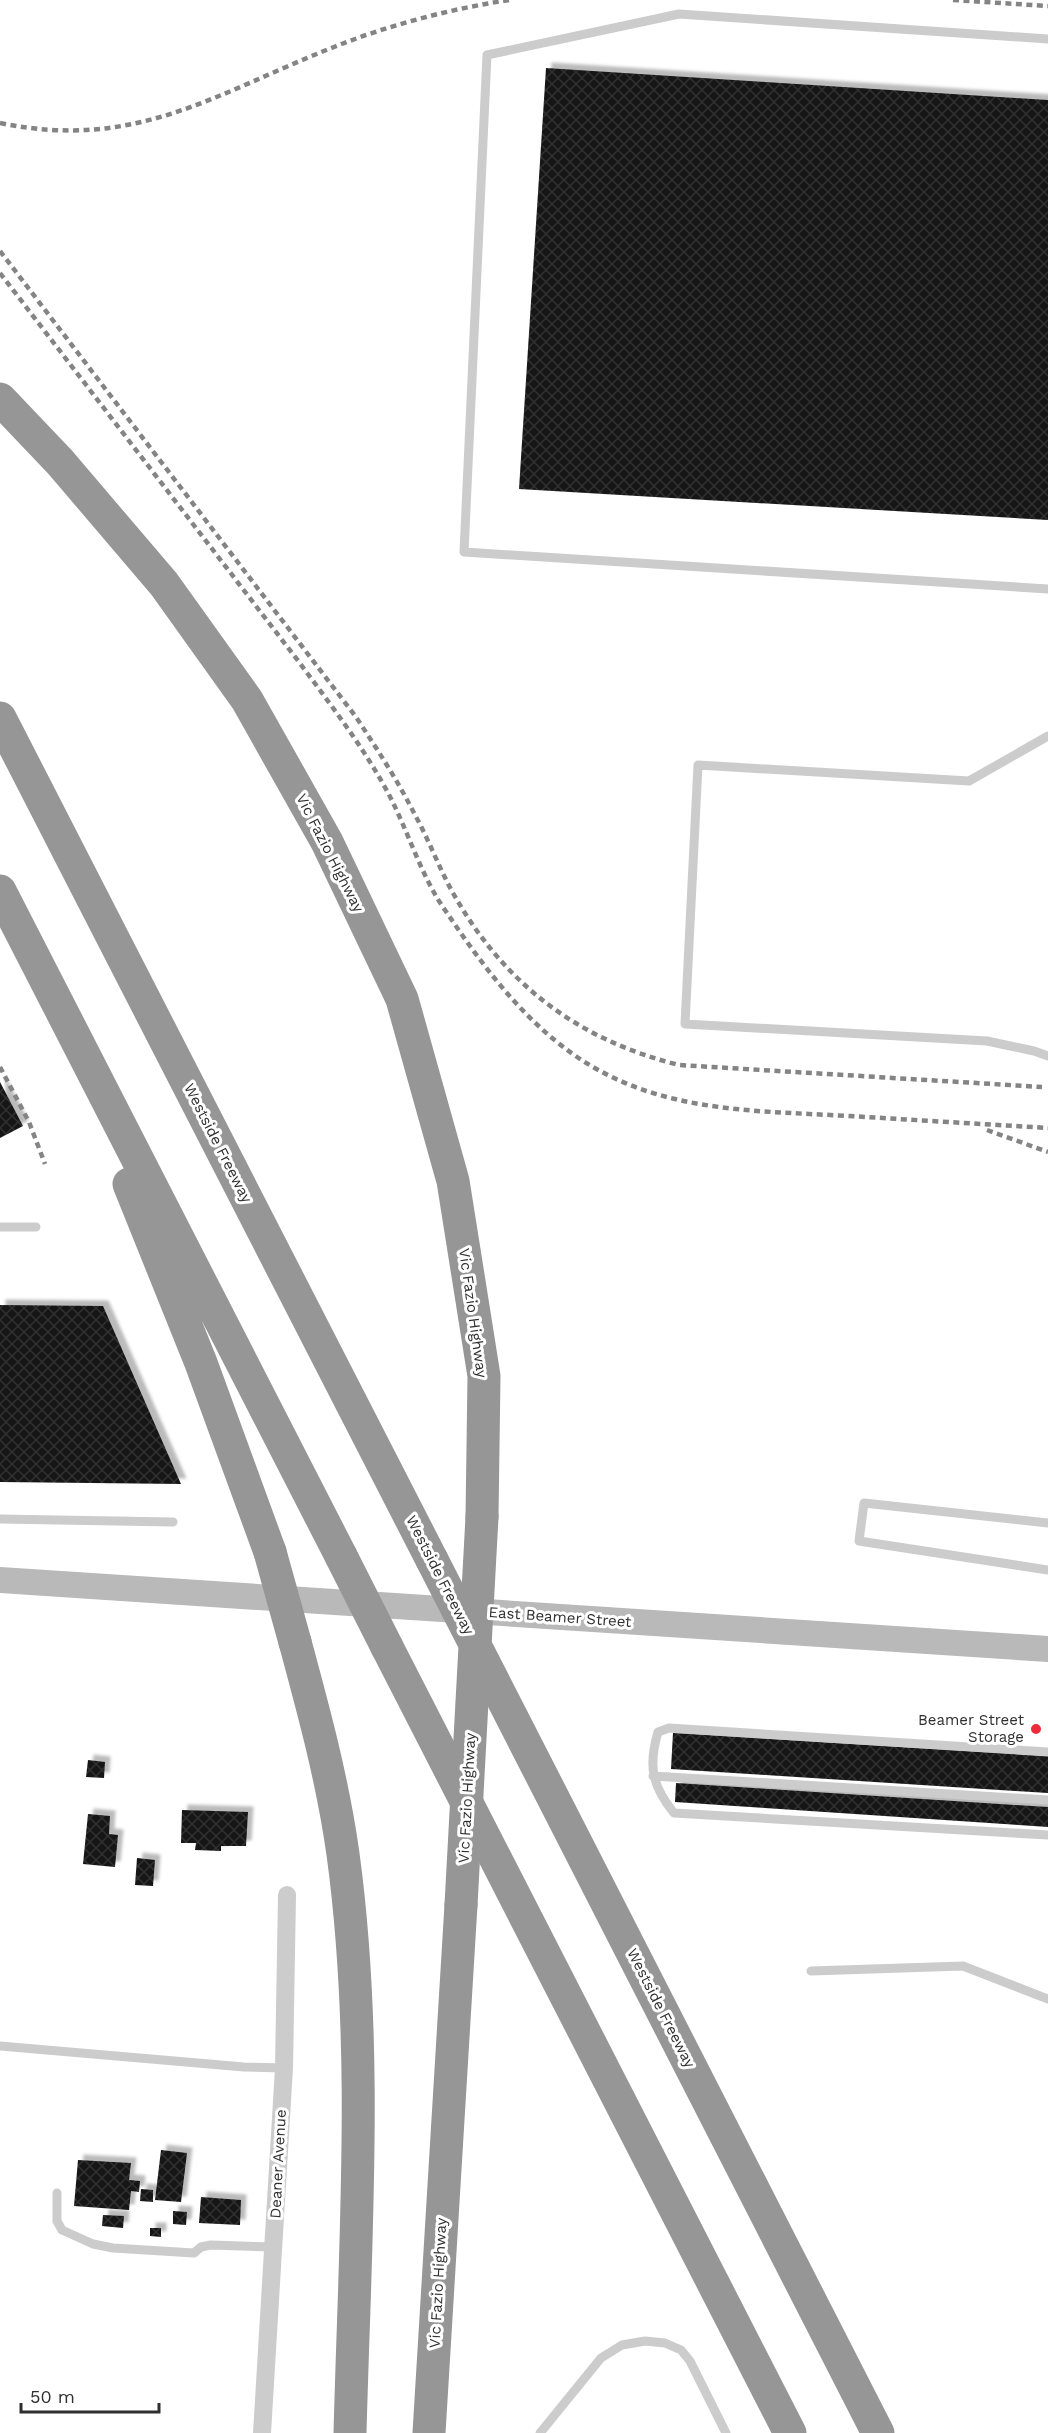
<svg xmlns="http://www.w3.org/2000/svg" width="1048" height="2433" font-family="'Work Sans',sans-serif">
<style>
.building{fill:url(#building-cross-hatch);filter:url(#shadow)}
.lines{fill:none;stroke-linecap:round;stroke-linejoin:round}
.lane{stroke:#ccc;stroke-width:9}
.street{stroke:#ccc;stroke-width:18}
.secondary{stroke:#b9b9b9;stroke-width:26}
.highway{stroke:#969696;stroke-width:33}
.rail{stroke:#848484;stroke-width:4.5;stroke-dasharray:6 4.5;stroke-linecap:butt}
.highway-bridge{stroke:#969696;stroke-width:33}
.poi-dot{fill:#ed2b3b;stroke:#fff;stroke-width:2}
.labels{text-anchor:middle;dominant-baseline:central;stroke-width:6;stroke-linejoin:round;paint-order:stroke}
.street-label{font-size:15px;fill:#2f2f2f;stroke:#fff}
.poi-label{font-size:15px;fill:#2f2f2f;stroke:#fff;text-anchor:end}
</style>
<defs>
<pattern id="building-cross-hatch" width="8" height="8" patternUnits="userSpaceOnUse" patternTransform="scale(1.5)"><rect width="8" height="8" fill="#161616"/><path d="M0 0l8 8M0 8l8-8" fill="none" stroke="#303030"/></pattern>
<filter id="shadow"><feDropShadow dx="5.5" dy="-5.5" stdDeviation="1.5" flood-color="#0004"/></filter>
</defs>
<rect width="100%" height="100%" fill="#fff"/>
<!-- building -->
<path class="building" d="M546,68l502,32v420l-529,-31z
M0,1082l23,44 -23,12z
M0,1305l103,1 78,178 -181,-2z
M673,1733l375,23v37l-377,-24z
M88,1760l17,2 -1,16 -18,-1z
M676,1783l372,24v20l-373,-25z
M182,1810l66,2 -2,34h-25v5l-26,-1 1,-7h-15z
M88,1814l22,2 -1,18 9,1 -3,32 -32,-3z
M137,1858l18,2 -2,26 -18,-1z
M161,2150l26,3 -6,49 -26,-2z
M78,2160l53,3 -2,17 11,1 -1,11 -8,-1 -2,19 -55,-4z
M141,2189l12,1v12l-13,-1z
M201,2197l40,3 -1,25 -41,-2z
M173,2211l14,1 -1,13 -13,-1z
M103,2215l21,1 -1,12 -21,-2z
M150,2228h11v9l-11,-1z"/>
<g class="lines">
<!-- lane -->
<path class="lane" d="M1048,39l-369,-25 -192,41 -23,497 584,37
M1048,736l-79,45 -271,-16 -13,259 302,17 47,10 14,5
M0,1227h36
M0,1519l173,3
M1048,1523l-184,-20 -5,38 189,29
M1048,1752l-379,-24 -11,4c-10,34 -6,54 16,81l374,22
M653,1776l395,24
M811,1971l152,-5 85,33
M0,2046l244,21 40,1
M57,2193v28l5,9 31,14 20,4 81,5 7,-6 10,-2 62,2
M540,2433l61,-75 21,-13 23,-4 20,2 16,7 9,11 36,72"/>
<!-- street -->
<path class="street" d="M262,2433l22,-365 3,-173"/>
<!-- secondary -->
<path class="secondary" d="M0,1580l1048,69"/>
<!-- highway -->
<path class="highway" d="M0,399l60,63 104,122 83,116 80,142 75,157 51,182 31,195 -2,141
M0,718l432,842
M0,891l341,665
M129,1184l72,179 69,189
M295,1642c19,70 38,140 48,212 26,191 12,386 7,579
M387,1647l403,786
M478,1651l400,782
M429,2433l32,-528"/>
<!-- rail -->
<path class="rail" d="M953,0l95,6
M0,123c136,28 214,-29 334,-76 55,-22 116,-38 175,-47
M0,251l356,466c21,32 42,64 59,98 14,25 24,53 38,78 51,91 125,147 226,172l363,22
M0,273l299,389c31,42 63,83 88,129 19,35 31,76 52,110 34,51 70,102 118,141 87,71 186,68 292,74 66,4 133,8 199,12
M0,1067l29,55 16,42
M987,1130l61,22"/>
<!-- highway-bridge -->
<path class="highway-bridge" d="M270,1552l25,90
M341,1556l46,91
M432,1560l43,84
M461,1905l21,-388"/>
</g>
<!-- markers -->
<circle class="poi-dot" cx="1036" cy="1729" r="6"/>
<g class="labels">
<!-- street labels -->
<g class="street-label">
<text transform="translate(330 853) rotate(63)">Vic Fazio Highway</text>
<text transform="translate(218 1143) rotate(63)">Westside Freeway</text>
<text transform="translate(473 1313) rotate(82)">Vic Fazio Highway</text>
<text transform="translate(440 1575) rotate(63)">Westside Freeway</text>
<text transform="translate(560 1617) rotate(4)">East Beamer Street</text>
<text transform="translate(467 1798) rotate(-87)">Vic Fazio Highway</text>
<text transform="translate(661 2008) rotate(63)">Westside Freeway</text>
<text transform="translate(278 2164) rotate(-87)">Deaner Avenue</text>
<text transform="translate(438 2283) rotate(-87)">Vic Fazio Highway</text>
</g>
<!-- poi labels -->
<g class="poi-label">
<text x="1024" y="1720">Beamer Street<tspan x="1024" dy="17">Storage</tspan></text>
</g>
</g>
<!-- scale -->
<path d="M21 2403v9h138v-9" fill="none" stroke="#2f2f2f" stroke-width="3"/>
<text x="30" y="2403" font-size="18" fill="#2f2f2f" stroke="#ffffff" stroke-width="4.5" paint-order="stroke">50 m</text>
</svg>
